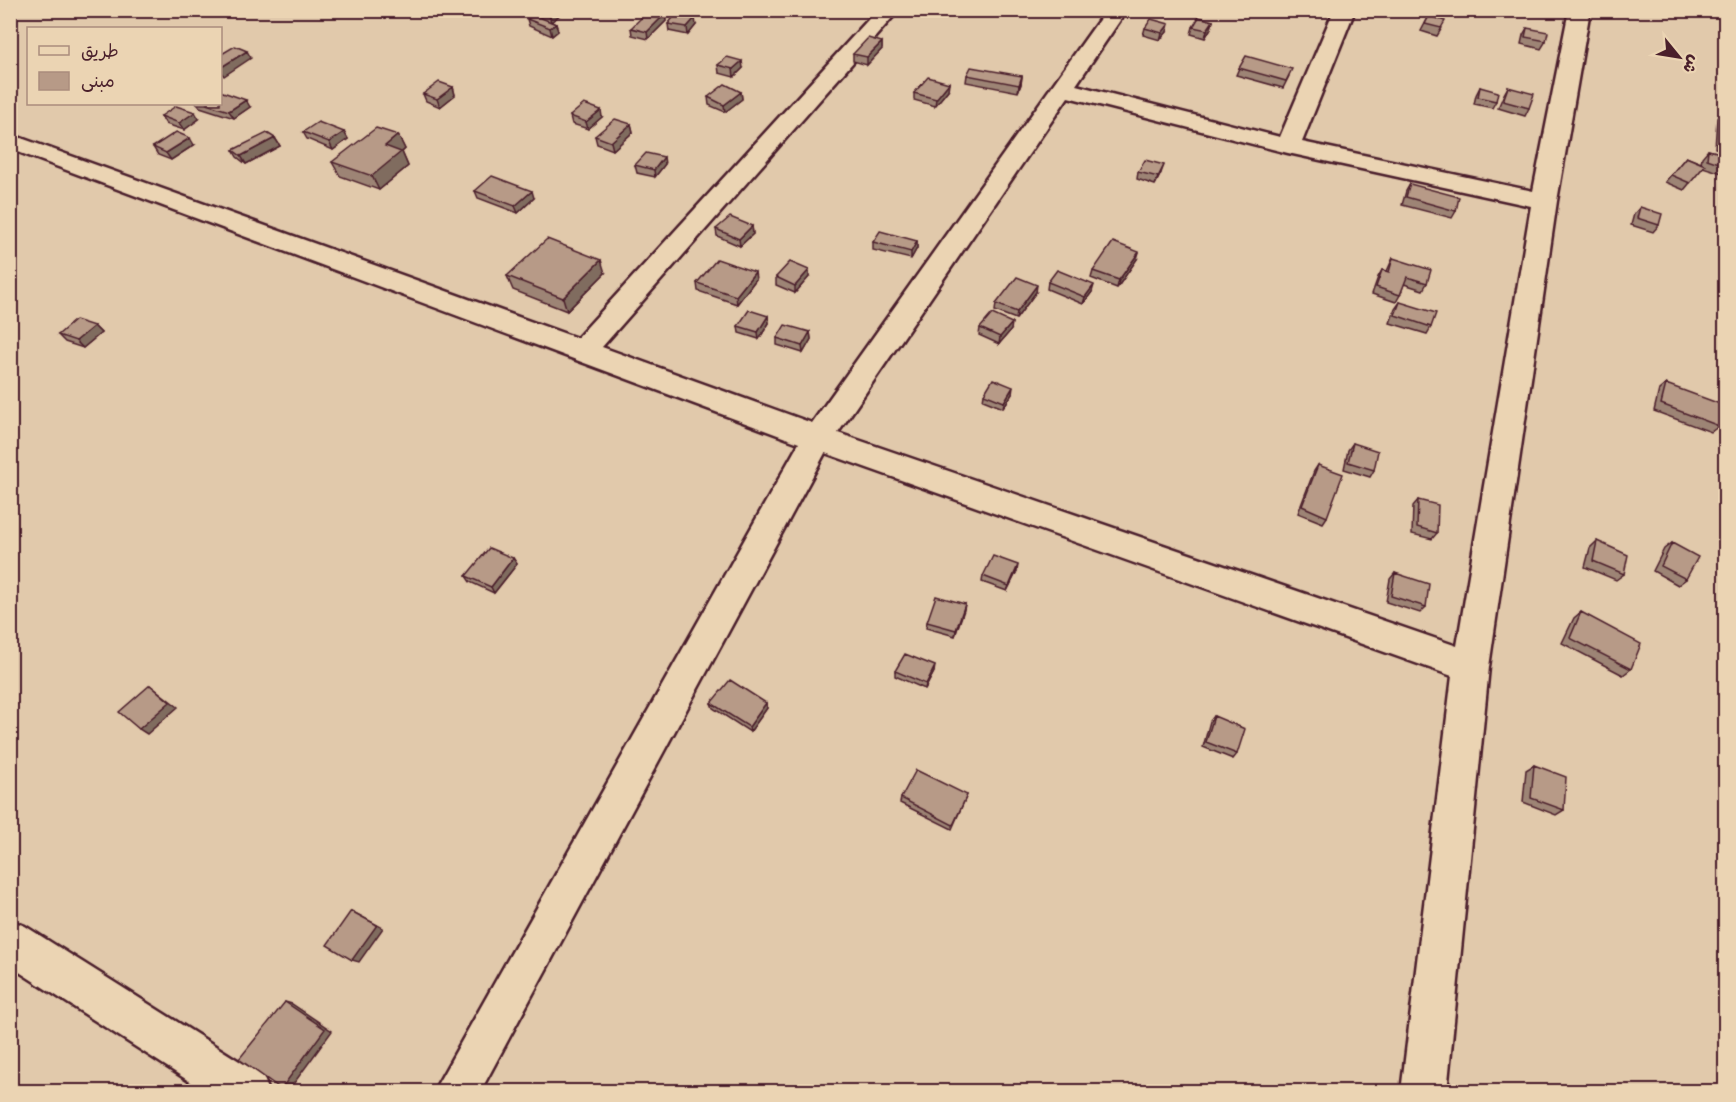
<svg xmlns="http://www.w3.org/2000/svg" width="1736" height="1102" font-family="'Shantell Sans','Playpen Sans Arabic',sans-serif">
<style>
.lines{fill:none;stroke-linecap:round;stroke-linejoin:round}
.minor-casing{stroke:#4a1f2b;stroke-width:5}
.minor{fill:#ebd4b3;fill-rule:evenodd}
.wall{fill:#9d8474;stroke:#4a1f2b;stroke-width:1.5}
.shaded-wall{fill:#806c5e;stroke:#4a1f2b;stroke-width:1.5}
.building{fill:#b79a87;stroke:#4a1f2b;stroke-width:1.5}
</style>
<rect width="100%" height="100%" fill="#e1c9ab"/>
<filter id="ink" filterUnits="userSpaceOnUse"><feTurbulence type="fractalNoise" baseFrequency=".0167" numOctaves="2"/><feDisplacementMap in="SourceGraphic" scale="12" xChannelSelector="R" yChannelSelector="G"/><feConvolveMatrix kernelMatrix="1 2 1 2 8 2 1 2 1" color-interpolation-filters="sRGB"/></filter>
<g filter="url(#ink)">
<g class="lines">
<!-- minor casing -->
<g class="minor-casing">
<path id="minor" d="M877,10h22l-297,337 210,76 294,-413h21l-51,75 204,52 54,-127h21l-53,132 231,49 36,-181h21l-33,191 -68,466 -42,425h-46l51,-416 -627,-223 -345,639h-47l366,-649 -789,-294v-15l567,204zM1068,97l220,56 243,53 -74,440 -619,-213z
M10,920l15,6 238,150 6,16h-63l-196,-126z"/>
</g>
<!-- minor -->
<use href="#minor" class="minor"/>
</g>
<!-- wall -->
<path class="wall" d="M379,10h22l-10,6z
M525,10h36l1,3 -11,9 5,2 2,7 -6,5 -23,-10 -2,-7 5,-3 -6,-2z
M1432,10h21l-3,8 -19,-5z
M665,14l1,7 -18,18 -16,-4 -1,-7z
M1429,16l13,12 -5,8 -16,-5z
M1213,21l-2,7 -6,10 -14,-4 2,-7z
M668,24l28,1 -8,10 -19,-4z
M1145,28l22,4 -7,8 -17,-5z
M1527,28l19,13 -5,8 -20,-5 2,-9z
M882,42v7l-15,16 -14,-4v-7z
M718,65l25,3 -9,9 -15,-4z
M1239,68l50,8 -6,12 -47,-13z
M967,75l55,1 -1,8 -3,8 -52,-10z
M453,87l2,8 -15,12 -14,-6 -3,-7z
M1480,87l16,14 -4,7 -18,-4 2,-9z
M1508,87l21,21 -4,8 -27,-8 6,-14z
M948,90l-13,16 -21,-6v-7z
M741,92l1,7 -17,13 -16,-7 -1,-8z
M197,104h23l30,3 -16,11 -34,-11z
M1723,111h2v40l-10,-3 2,-30z
M161,116l38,3 -15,11 -18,-6z
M570,116l32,1 -14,12 -16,-5z
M631,124l2,8 -20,18 -16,-6 -2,-8z
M303,132h41l4,7 -15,11 -26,-11z
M398,135l7,14 -3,3 6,14 -29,24 -39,-14 -8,-14z
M275,138l5,8 -34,18 -9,-7 -4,-7z
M194,145l-23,15 -13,-5 -5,-8z
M1708,150l17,4v20l-22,-7 -19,23 -19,-8 21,-25 15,6 1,-6z
M665,164l-10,13 -18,-4 -2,-8z
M1138,172l23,1 -6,12 -18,-6z
M1410,184l46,27 -4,7 -50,-13 4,-14z
M475,191l59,7 -16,15 -40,-15z
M1640,207l19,18 -6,7 -22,-7 3,-11z
M752,226l1,8 -13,12 -23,-10 -1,-7z
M917,241v7l-6,11 -38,-9v-8z
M1393,258l34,25 -4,7 -19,-6 -4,11 -4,7 -24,-8 6,-17 4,-7 5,1z
M1137,259l-20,29 -26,-10 2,-7z
M605,273l-38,38 -54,-21 -6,-14z
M776,277h33l-14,16 -19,-8z
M756,279l-19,25 -39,-13 -1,-8z
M1048,282l44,10 -9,12 -36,-15z
M1036,292l-20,27 -21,-8 1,-7z
M1400,302l31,25 -4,7 -37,-11 5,-14z
M768,316l1,7 -10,16 -20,-6 -1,-7z
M94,326l7,7 -18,15 -18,-6 -7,-7z
M980,328l31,2 -12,14 -20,-9z
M810,332l1,7 -8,14 -26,-8v-7z
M1666,384l53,42 -8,6 -57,-21 5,-21z
M984,394h28l-9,14 -20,-8z
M1353,443l21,27 -4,7 -26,-8 4,-19z
M1318,465l9,52 -4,6 -25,-10 16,-42z
M1418,500l19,33 -5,6 -20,-5 1,-28z
M1597,541l27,33 -8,6 -31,-13 5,-19z
M1672,543l14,36 -8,6 -25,-14 11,-22z
M513,558l4,6 -23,29 -24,-11 -4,-6z
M1017,571l-10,20 -25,-9 1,-6z
M1395,573l31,34 -6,6 -34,-11 4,-23z
M965,604l-10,32 -29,-8 1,-6z
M1581,612l50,57 -8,6 -61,-32 12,-25z
M895,671l39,1 -9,17 -30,-13z
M711,703h55l1,5 -17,24 -37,-24z
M1214,716l23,38 -4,5 -30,-12 7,-26z
M1534,765l30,45 -8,5 -33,-13 3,-32z
M967,795l-15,34 -52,-26 1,-5z
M1725,979v44l-5,-3z"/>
<!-- shaded-wall -->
<path class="shaded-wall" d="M389,10h12l-10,6z
M555,10h6l1,3 -11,9 -2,-7z
M665,14l1,7 -18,18 -1,-7z
M695,18l1,7 -8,10 -1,-8z
M1213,21l-2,7 -6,10 2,-8z
M556,24l2,7 -6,5 -2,-8z
M1169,24l-2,8 -7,8 2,-7z
M882,42v7l-15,16v-8z
M247,51l4,7 -27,18 -4,-5v-3z
M742,61l1,7 -9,9 -1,-8z
M1022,76l-1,8 -3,8 1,-7z
M949,83l-1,7 -13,16 1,-7z
M453,87l2,8 -15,12 -3,-8z
M741,92l1,7 -17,13 -1,-7z
M246,100l4,7 -16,11 -5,-7z
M601,110l1,7 -14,12 -2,-7z
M195,112l4,7 -15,11 -5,-7z
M631,124l2,8 -20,18 -2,-8z
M344,132l4,7 -15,11 -4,-8z
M398,135l7,14 -3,3 6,14 -29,24 -7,-14 13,-30z
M190,138l4,7 -23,15 -5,-7z
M275,138l5,8 -34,18 -5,-8z
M664,157l1,7 -10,13 -1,-7z
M1164,165l-3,8 -6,12 3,-8z
M532,191l2,7 -16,15 -3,-7z
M752,226l1,8 -13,12 -1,-7z
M917,241v7l-6,11v-7z
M1139,252l-2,7 -20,29 2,-8z
M601,260l4,13 -38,38 -4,-13z
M809,270v7l-14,16v-7z
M755,272l1,7 -19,25 -1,-8z
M1037,285l-1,7 -20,27 1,-7z
M1094,285l-2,7 -9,12 2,-7z
M768,316l1,7 -10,16 -1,-7z
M1012,323l-1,7 -12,14 1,-7z
M94,326l7,7 -18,15 -7,-7z
M810,332l1,7 -8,14 -1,-7z
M1013,387l-1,7 -9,14 1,-6z
M513,558l4,6 -23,29 -3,-6z
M1018,565l-1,6 -10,20 2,-5z
M965,604l-1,6 -9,26 1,-6z
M935,666l-1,6 -9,17 1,-5z
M150,685l28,22 -31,27 -8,-5z
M766,703l1,5 -17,24 -1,-5z
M351,911l32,17 -24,34 -7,-2z
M285,1002l7,2 40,27 -43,59 -8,-1z"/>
<!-- building -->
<path class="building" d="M535,10h20l-6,5z
M649,10l16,4 -18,18 -16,-4z
M676,14l19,4 -8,9 -19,-3z
M534,15l22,9 -6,4 -23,-9z
M1429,16l16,5 -4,7 -16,-4z
M1199,17l14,4 -6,9 -14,-3z
M1151,19l18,5 -7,9 -17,-5z
M1527,28l21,4 -2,9 -21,-4z
M868,38l14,4 -15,15 -14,-3z
M235,46l12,5 -27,17v-13z
M1246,56l46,13 -6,12 -47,-13z
M727,57l15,4 -9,8 -15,-4z
M971,67l51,9 -3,9 -52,-10z
M928,77l21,6 -13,16 -22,-6z
M439,82l14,5 -16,12 -14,-5z
M725,84l16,8 -17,13 -16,-8z
M1480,87l18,5 -2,9 -18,-4z
M1508,87l26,7 -5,14 -26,-7z
M220,91l26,9 -17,11 -23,-7h14z
M584,104l17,6 -15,12 -16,-6z
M176,106l19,6 -16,11 -18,-7z
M1723,111h2v31l-4,-2z
M615,119l16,5 -20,18 -16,-6z
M318,122l26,10 -15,10 -26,-10z
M376,128l22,7 -13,11 16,6 -29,24 -40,-14z
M176,132l14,6 -24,15 -13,-6z
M267,133l8,5 -34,18 -8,-6z
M1708,150l17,4v11l-18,-6z
M646,153l18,4 -10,13 -19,-5z
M1686,157l19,8 -15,18 -19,-8z
M1145,160l19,5 -6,12 -20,-5z
M492,176l40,15 -17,15 -40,-15z
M1410,184l49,13 -3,14 -50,-14z
M1640,207l22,7 -3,11 -22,-7z
M730,217l22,9 -13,13 -23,-10z
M880,231l37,10 -6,11 -38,-10z
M547,239l54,21 -38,38 -56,-22z
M1113,242l26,10 -20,28 -26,-9z
M1393,258l38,12 -4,13 -20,-6 -7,18 -24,-8 6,-17 7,2z
M717,259l38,13 -19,24 -39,-13z
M790,262l19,8 -14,16 -19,-9z
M1057,270l37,15 -9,12 -37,-15z
M1017,277l20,8 -20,27 -21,-8z
M1400,302l36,11 -5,14 -36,-12z
M749,310l19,6 -10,16 -20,-6z
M992,314l20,9 -12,14 -20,-9z
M75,320l19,6 -18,15 -18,-6z
M785,325l25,7 -8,14 -25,-8z
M993,379l20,8 -9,15 -20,-8z
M1666,384l57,21 -4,21 -58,-22z
M1353,443l25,8 -4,19 -26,-8z
M1318,465l25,9 -16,43 -25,-11z
M1418,500l20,5 -1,28 -20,-6z
M1597,541l31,14 -4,19 -31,-13z
M1672,543l26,14 -12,22 -25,-13z
M489,548l24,10 -22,29 -25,-11z
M993,556l25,9 -9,21 -26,-10z
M1395,573l34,11 -3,23 -35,-11z
M936,596l29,8 -9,26 -29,-8z
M1581,612l60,32 -10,25 -61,-31z
M905,654l30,12 -9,18 -31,-13z
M730,680l36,23 -17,24 -38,-24z
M150,685l20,17 -31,27 -20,-17z
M1214,716l31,13 -8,25 -31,-12z
M1534,765l32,12 -2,33 -33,-12z
M916,770l51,25 -14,30 -52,-27z
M351,911l26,14 -25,35 -25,-15z
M285,1002l40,27 -44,60 -42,-30z"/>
</g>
<!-- margin -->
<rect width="1736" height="1102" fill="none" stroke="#ebd4b3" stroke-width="36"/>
<rect x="18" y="18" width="1700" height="1066" fill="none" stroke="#4a1f2b" stroke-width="2" filter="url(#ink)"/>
<!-- legend -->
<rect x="27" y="27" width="195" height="78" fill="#ebd4b3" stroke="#ab8c7d" stroke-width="1.5"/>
<rect x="39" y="46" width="30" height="9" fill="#ebd4b3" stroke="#ab8c7d" stroke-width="1.5"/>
<text x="81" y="57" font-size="18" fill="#4a1f2b">طريق</text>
<rect x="39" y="72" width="30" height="18" fill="#b79a87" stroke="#ab8c7d" stroke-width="1.5"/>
<text x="81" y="87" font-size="18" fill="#4a1f2b">مبنى</text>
<!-- north arrow -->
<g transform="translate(1679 57) rotate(120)" stroke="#ebd4b3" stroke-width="4.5" paint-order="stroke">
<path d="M0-4.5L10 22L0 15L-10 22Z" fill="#4a1f2b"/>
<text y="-9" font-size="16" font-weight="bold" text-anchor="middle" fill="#4a1f2b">ش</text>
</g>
</svg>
